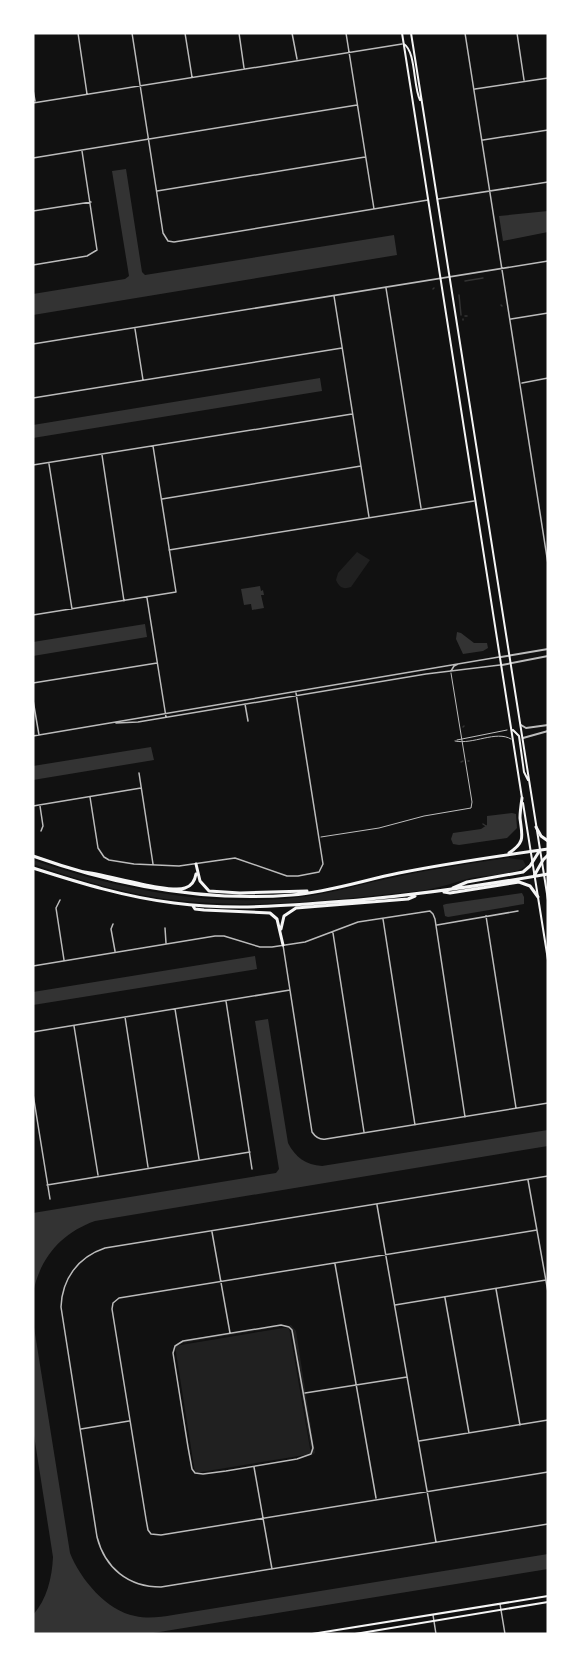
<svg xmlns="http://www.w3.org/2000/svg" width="581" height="1667" font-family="Montserrat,sans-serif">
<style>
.green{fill:#202020}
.water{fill:#333}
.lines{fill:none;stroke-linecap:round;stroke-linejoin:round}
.stream{stroke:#333;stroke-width:1.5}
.service{stroke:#bcbcbc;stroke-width:1}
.minor{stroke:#bcbcbc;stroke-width:1.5}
.tertiary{stroke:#bcbcbc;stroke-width:2}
.secondary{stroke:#f5f5f5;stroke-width:2}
.trunk{stroke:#f5f5f5;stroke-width:3}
</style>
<rect width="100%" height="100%" fill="#111"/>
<!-- green -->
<path class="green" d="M357,552l13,8 -19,27c-8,3 -12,0 -15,-7l2,-7z
M508,858l15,2 3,6c-15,11 -40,8 -59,13 -14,4 -26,8 -41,11 -80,9 -162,19 -242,11 -52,-5 -102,-20 -151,-37v-4c87,30 177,48 269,37 32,-4 63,-14 94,-20 37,-8 75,-14 112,-19z
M282,1325h9l5,6 19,122 -3,2 -22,-130 -114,19 7,-4z
M289,1327l22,127 -116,19 -20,-127z"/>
<!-- water -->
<path class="water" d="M126,169l16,103 3,3 249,-40 3,20 -364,60v-21l92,-15 4,-3 -17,-105z
M548,211v21l-45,9 -4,-25z
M320,378l2,13 -289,47v-13z
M260,586l1,5 2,-1 1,5h-3l3,13 -12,2 -1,-6 -7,1 -3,-16z
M145,624l2,13 -114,19v-14z
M457,632l4,1 13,10h13l1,5 -5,3 -20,3 -7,-15z
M151,747l3,13 -121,20v-14z
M512,813l4,1 1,14 -10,10 -48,7 -6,-1 -2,-5 2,-6 28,-4 6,-4v-9z
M522,893l2,4v7l-76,13 -3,-1 -2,-11 3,-1z
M255,956l2,13 -224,36v-13z
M268,1019l20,124c7,14 18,22 34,23l226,-36v16l-453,75c-34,12 -55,37 -62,72v-80l243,-40 3,-4 -24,-148z
M33,1321l37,232c10,26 37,58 65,63 13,3 26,1 38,-1l375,-61v15l-401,65h-114v-19c14,-16 19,-37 20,-58l-20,-128z"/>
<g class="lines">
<!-- stream -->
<path class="stream" d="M465,281l18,-3
M433,289l1,-1
M459,295l2,20
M501,305l1,1
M465,316h2
M463,320v-1
M463,727l1,-1
M468,761h1
M461,762l2,-1
M483,824l3,2"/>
<!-- service -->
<path class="service" d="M457,740l50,-10
M455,741c18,4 41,-11 56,-2
M321,837l58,-9 45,-12 47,-8 1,-6 -21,-129"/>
<!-- minor -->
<path class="minor" d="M78,33l9,61
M132,33l31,200 5,8 6,1 254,-42
M185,33l7,44
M239,33l5,35
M292,33l5,26
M346,33l28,176
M465,33l83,531
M517,33l7,47
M475,89l73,-11
M33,90l2,11
M33,103l369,-59
M483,140l65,-10
M33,158l324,-53
M157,191l208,-34
M438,199l110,-17
M33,211l58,-9
M33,265l54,-9 10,-6 -15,-99
M386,288l35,220
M334,296l35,221
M511,319l37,-6
M135,329l8,51
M33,344l515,-83
M522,383l26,-5
M33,398l309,-50
M102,455l22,146
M49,464l23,145
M33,465l319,-51
M162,499l199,-33
M169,550l305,-49
M147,598l19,119
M33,615l143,-23 -23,-146
M451,671l3,-5 4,-2
M33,683l124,-20
M33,700l6,35
M245,704l3,17
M116,723l22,-1 288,-48 74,-9
M33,736l466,-79
M139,773l14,91
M90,797l8,51 6,9 5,3 25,4 45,2 56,-8 52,18h11l21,-4 4,-8 -27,-171
M33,806l108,-18
M40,806l3,20 -2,5
M60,900l-4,8 8,52
M486,916l30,192
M383,919l32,206
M113,924l-2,5 4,22
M437,925l81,-14
M165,928l1,15
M333,933l31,199
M283,945l29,187c4,6 8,8 14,7l222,-36
M33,966l182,-30h9l36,11h12l33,-5 53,-20 72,-11 3,3 2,5 30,198
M226,1001l26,168
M175,1009l24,150
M125,1017l23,150
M74,1026l24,149
M33,1032l257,-42
M33,1094l17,105
M548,1176l-443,72c-27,9 -43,31 -44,59l36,230c8,31 31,50 64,50l387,-63
M528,1180l20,112
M47,1185l203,-33
M377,1205l59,337
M537,1230l-418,68 -6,5 -1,6 34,210 2,11 3,4 10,1 387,-63
M212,1232l18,101
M335,1264l41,234
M496,1289l24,136
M445,1298l24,135
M395,1305l151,-25
M281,1325l8,2 3,3 21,118 -2,6 -14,5 -71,12 -23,3 -8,-1 -3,-4 -4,-22 -15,-94 2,-7 8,-5z
M305,1393l102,-16
M81,1429l48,-8
M419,1441l129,-21
M254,1467l18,102
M500,1604l5,30
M433,1615l3,19"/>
<!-- tertiary -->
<path class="tertiary" d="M501,657l47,-8
M502,665l46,-9
M521,725l5,3 22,-3
M523,738l25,-7"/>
<!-- secondary -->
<path class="secondary" d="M402,33l120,765
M411,33l137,867
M404,44c12,8 9,42 16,56
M513,730l6,6 5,36 4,8
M523,803l25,157
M312,1634l236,-38
M355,1634l193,-32"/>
<!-- trunk -->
<path class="trunk" d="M536,827l5,9 7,5
M509,853c17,-11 13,-17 11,-35 0,-6 1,-13 2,-20
M33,856c84,30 170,46 259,39 37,-3 72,-15 107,-22 50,-10 99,-17 149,-24
M196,864l4,17 9,10 31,2 67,-2
M33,868c47,15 92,29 141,35 62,8 123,2 185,-3 64,-6 126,-15 189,-26
M84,872c21,2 86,22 101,16 7,-2 10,-8 11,-14
M534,876l9,-16 5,-5
M453,888l14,-6 56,-10 7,-6 10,-16
M444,892l6,1 69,-11 11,4 8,11
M193,906l2,3 9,1 66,3 7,6 6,26
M281,929l3,-13 12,-8 112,-9 7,-3"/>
</g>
<!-- border -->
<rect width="581" height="1667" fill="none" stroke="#ffffff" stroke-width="69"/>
</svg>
